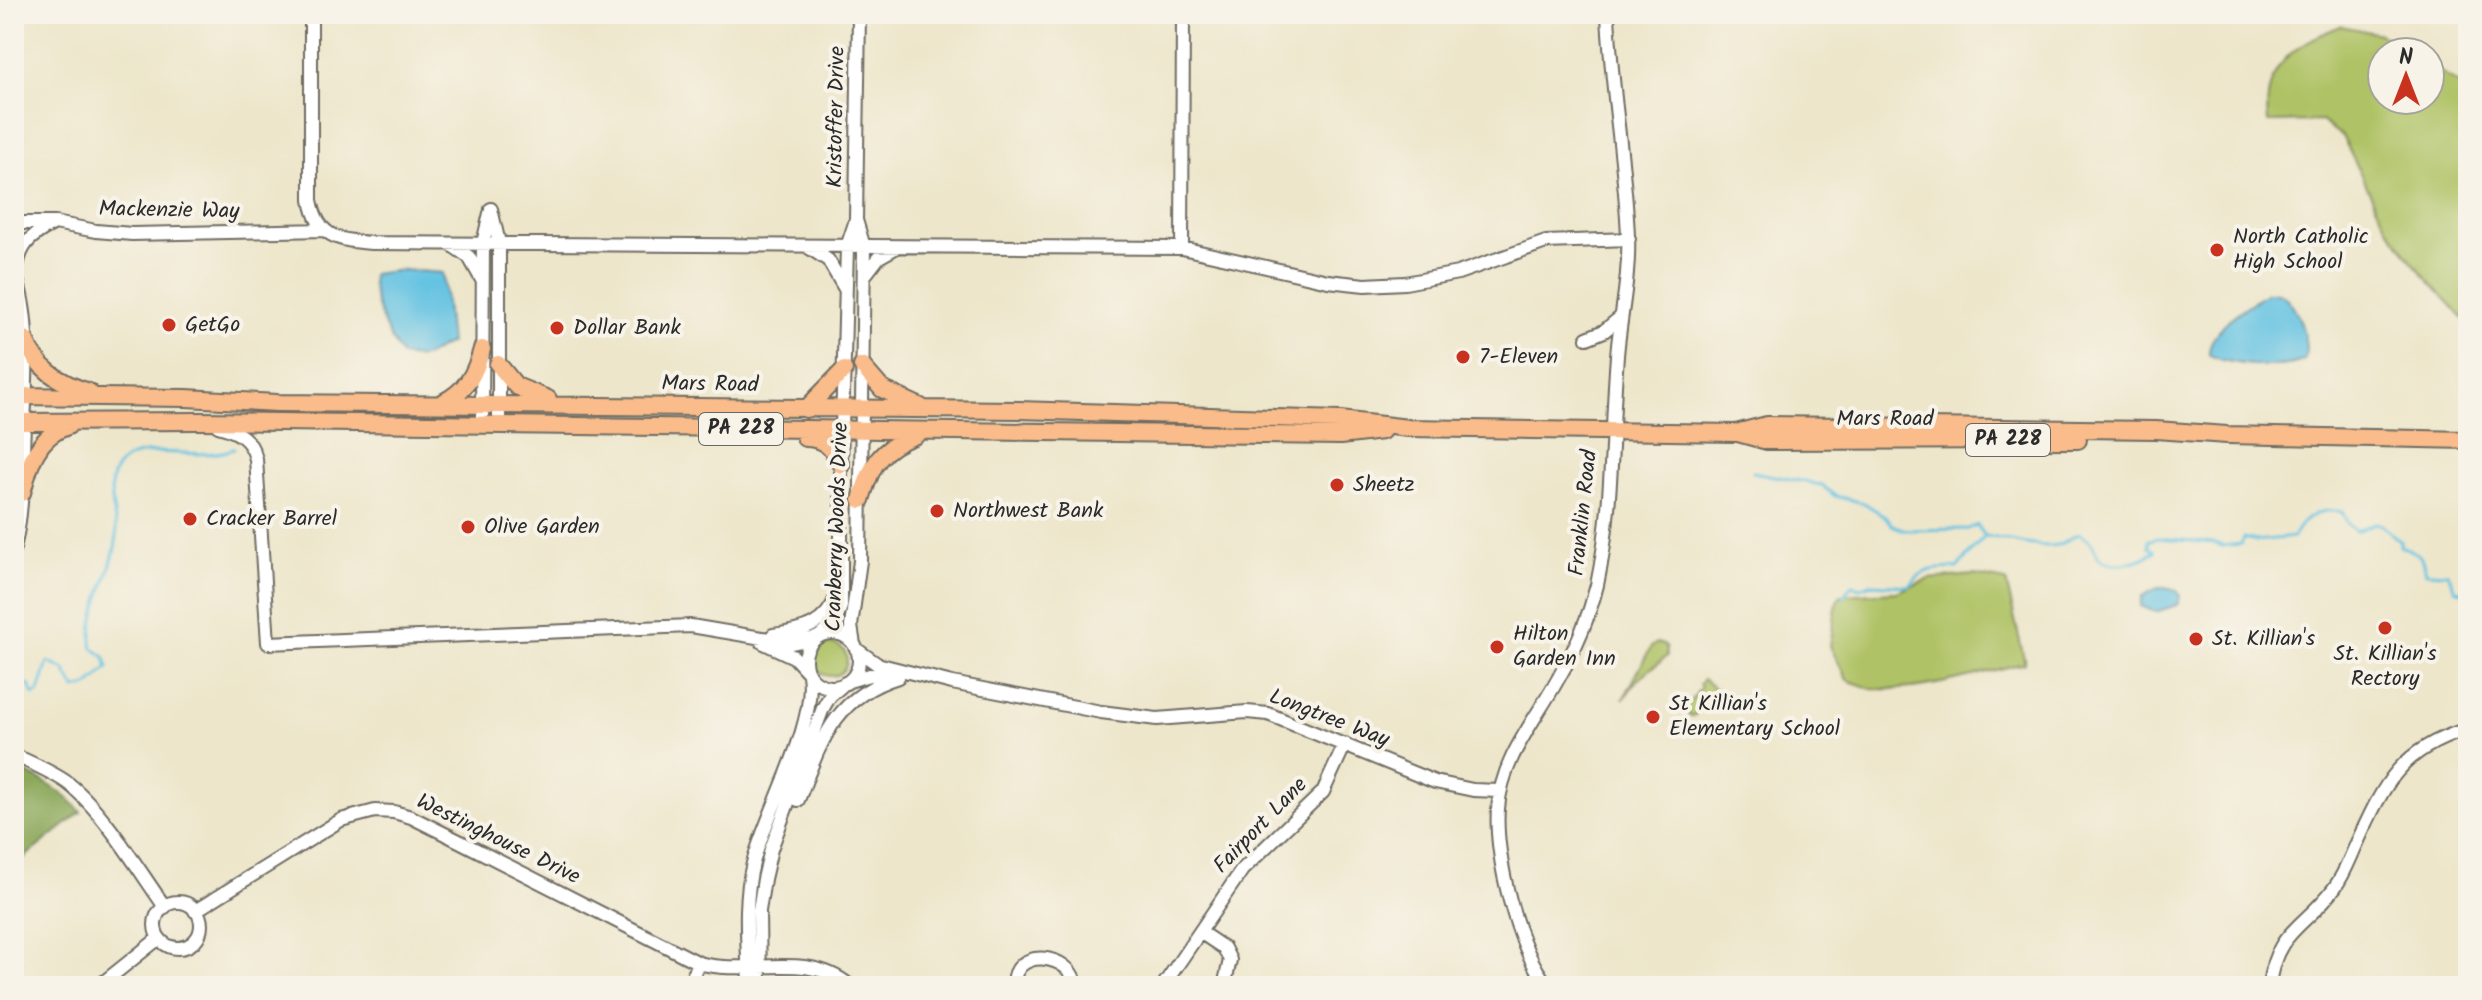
<svg xmlns="http://www.w3.org/2000/svg" width="2482" height="1000" font-family="Kalam,sans-serif">
<style>
.green{fill:#afc265;stroke:#6d7648;stroke-width:2}
.forest{fill:#8ba85a;stroke:#5b6a42;stroke-width:2}
.water{fill:#64c2e2;stroke:#487686;stroke-width:2}
.lines{fill:none;stroke-linecap:round;stroke-linejoin:round}
.stream{stroke:#64c2e2;stroke-width:3}
.minor-casing{stroke:#6f6c63;stroke-width:16}
.major-casing{stroke:#6f6c63;stroke-width:20}
.minor{stroke:#fff;stroke-width:12}
.major{stroke:#f9bc8a;stroke-width:16}
.poi-dot{fill:#c8321e;stroke:#f7f3e8;stroke-width:3}
.labels{text-anchor:middle;dominant-baseline:central;stroke-width:8;stroke-linejoin:round;paint-order:stroke}
.shield{fill:#f7f3e8;stroke:#686764;stroke-width:2}
.shield-label{font-size:20px;font-weight:bold;fill:#2b2b2b}
.street-label{font-size:22px;fill:#2b2b2b;stroke:#f7f3e8}
.poi-label{font-size:22px;fill:#2b2b2b;stroke:#f7f3e8;text-anchor:start}
</style>
<rect width="100%" height="100%" fill="#f7f3e8"/>
<filter id="ink" filterUnits="userSpaceOnUse"><feTurbulence type="fractalNoise" baseFrequency=".0125" numOctaves="2"/><feDisplacementMap in="SourceGraphic" scale="16" xChannelSelector="R" yChannelSelector="G"/><feConvolveMatrix kernelMatrix="1 2 1 2 8 2 1 2 1" color-interpolation-filters="sRGB"/></filter>
<filter id="wash" filterUnits="userSpaceOnUse"><feTurbulence type="fractalNoise" baseFrequency=".006" numOctaves="4" result="noise"/><feDisplacementMap in="SourceGraphic" scale="32" xChannelSelector="R" yChannelSelector="G"/><feGaussianBlur stdDeviation="1.8" result="paint"/><feColorMatrix in="noise" values="0 0 0 0 0 0 0 0 0 0 0 0 0 0 0 0 0 1.4 0 .05"/><feComposite in="paint" operator="in"/></filter>
<g filter="url(#wash)">
<rect width="100%" height="100%" fill="#ede6ca"/>
<!-- green -->
<path class="green" d="M2341,26l39,8 28,18h-26v48h48v-34l38,25v233l-54,-60 -28,-39 -44,-89 -21,-15 -53,1c-6,-55 25,-78 73,-96z
M1974,575l32,6 19,82c-46,10 -101,29 -148,26 -10,0 -20,-6 -30,-9l-17,-34 7,-45 4,-6 56,-3 32,-13z
M1657,643l9,3 1,10 -30,24 -14,20 28,-53z
M815 660a16 16 0 1 1 32 0a16 16 0 1 1-32 0Z
M1703,679l12,10 -20,26 -4,1 -7,-6 17,-23 -2,-3z"/>
<!-- forest -->
<path class="forest" d="M14,767c25,11 50,24 67,45l-67,54z"/>
<!-- water -->
<path class="water" d="M403,270l40,3 7,70c-25,10 -15,18 -48,13 -13,-17 -34,-62 -29,-82z
M2267,293c3,0 10,-1 13,1 17,7 31,50 24,66 -20,11 -73,5 -95,-5 -1,-27 38,-49 58,-62z
M2158,588h13l7,4 2,5 -3,8 -21,7 -16,-6 2,-10z"/>
<g class="lines">
<!-- stream -->
<path class="stream" d="M1753,472l68,13 14,11 29,7 21,13 7,9 13,5 63,-1 9,-4 8,11
M1842,598l10,-13 7,3 12,-4 39,2c12,-19 27,-17 47,-18l28,-32c20,3 54,13 72,9 8,-2 14,-9 23,-11 3,3 7,5 10,8 5,5 5,13 10,17 14,11 43,2 55,-8l-6,-4v-7l9,-2 57,5 7,3 19,-2 3,-6 12,3 37,-4c10,-20 27,-30 49,-25l6,12 8,7 19,-8 7,2 18,16v5c20,8 20,6 26,26l22,1 7,16 13,5
M14,691l7,-6h8l5,10 5,-3 9,-30 17,8 10,19 13,-3 20,-18 -3,-11 -12,-9c-7,-30 19,-74 23,-106 4,-27 -21,-67 14,-85 27,-12 72,4 104,-8
M14,717l7,7 -4,17"/>
</g>
</g>
<g filter="url(#ink)">
<g class="lines">
<!-- minor casing -->
<g class="minor-casing">
<path id="minor" d="M311,14v186c7,38 27,40 60,43l811,5 146,33 37,4 40,-2 53,-10 88,-31 83,-3
M491,209l8,34v183
M14,223h41l41,8 36,3 192,-4
M450,244l19,13 13,23
M808,247l20,13 17,29
M1182,248l1,-234
M14,271c18,47 12,104 10,154 -2,41 0,83 -10,123
M16,275c2,-28 13,-39 37,-51
M865,275l14,-18 16,-9
M1587,338l17,-7 17,-14
M218,426c19,5 33,12 38,33l12,184 423,-17 101,17 24,-5
M482,426l1,-183 7,-30
M805 660a27 27 0 1 1 54 0a27 27 0 1 1-54 0Z
M773,635c30,-4 53,-9 64,-40
M821,635l14,-12 6,-17v-141l6,-218 9,-27 3,-206
M762,642l32,15 12,13
M854,645l-3,-19 9,-65 4,-314 -8,-27
M856,649l21,15 75,19 149,29 56,7 90,-7 21,2 167,68 38,8 26,1
M849,681l20,-6 20,1
M14,755c19,9 39,17 55,29 35,28 69,85 96,123
M798,800c23,-57 35,-103 100,-123
M155 925a23 23 0 1 1 46 0a23 23 0 1 1-46 0Z
M195,911l146,-91 34,-9 19,1 17,5 50,25 238,121c49,14 107,-14 151,23
M1200,932l24,16 6,12 -6,26
M99,986l60,-48
M689,986l10,-23
M749,986c-1,-41 -6,-84 4,-123 14,-53 64,-138 56,-188
M760,986l-1,-75 5,-32 7,-30 52,-141 7,-12 15,-13
M1014,986c1,-4 0,-9 2,-13 11,-26 59,-14 59,13
M1163,986l79,-116 81,-78 22,-48
M1548,986c-30,-36 -54,-130 -50,-177 3,-50 37,-88 60,-130 17,-29 31,-62 39,-94 16,-75 14,-153 20,-229 3,-39 13,-80 11,-120 -3,-74 -17,-147 -20,-222
M2269,986c6,-56 38,-60 66,-99 10,-14 15,-29 22,-44 28,-61 43,-93 111,-114"/>
</g>
<!-- major casing -->
<g class="major-casing">
<path id="major" d="M25,339c11,29 34,44 64,53
M498,364l18,22 32,13
M862,366l20,23 39,18
M14,396l172,2 91,5 742,7 321,10 68,8 328,5 31,-8 389,5 71,5 241,5
M442,403c24,-12 33,-28 40,-54
M806,409l38,-39
M14,422l185,-1 1141,15 42,-5
M1738,433l29,8 311,-1
M805,438c19,0 28,10 36,27
M22,493c7,-28 15,-57 46,-67
M861,500c10,-35 19,-52 55,-65"/>
</g>
<!-- minor -->
<use href="#minor" class="minor"/>
<!-- major -->
<use href="#major" class="major"/>
</g>
</g>
<!-- markers -->
<g class="poi-dot">
<circle cx="2217" cy="250" r="8"/>
<circle cx="169" cy="325" r="8"/>
<circle cx="557" cy="328" r="8"/>
<circle cx="1463" cy="357" r="8"/>
<circle cx="1337" cy="485" r="8"/>
<circle cx="937" cy="511" r="8"/>
<circle cx="190" cy="519" r="8"/>
<circle cx="468" cy="527" r="8"/>
<circle cx="2385" cy="628" r="8"/>
<circle cx="2196" cy="639" r="8"/>
<circle cx="1497" cy="647" r="8"/>
<circle cx="1653" cy="717" r="8"/>
</g>
<g class="labels">
<!-- shield labels -->
<g class="shield">
<rect x="699" y="413" width="84" height="32" rx="6"/>
<rect x="1966" y="424" width="84" height="32" rx="6"/>
</g>
<g class="shield-label">
<text x="741" y="429">PA 228</text>
<text x="2008" y="440">PA 228</text>
</g>
<!-- street labels -->
<g class="street-label">
<text transform="translate(837 117) rotate(-89)">Kristoffer Drive</text>
<text transform="translate(169 211) rotate(1)">Mackenzie Way</text>
<text transform="translate(710 385) rotate(1)">Mars Road</text>
<text x="1885" y="419">Mars Road</text>
<text transform="translate(1584 513) rotate(-84)">Franklin Road</text>
<text transform="translate(838 527) rotate(-88)">Cranberry Woods Drive</text>
<text transform="translate(1329 719) rotate(21)">Longtree Way</text>
<text transform="translate(1261 826) rotate(-46)">Fairport Lane</text>
<text transform="translate(498 840) rotate(26)">Westinghouse Drive</text>
</g>
<!-- poi labels -->
<g class="poi-label">
<text x="2233" y="237">North Catholic<tspan x="2233" dy="25">High School</tspan></text>
<text x="185" y="325">GetGo</text>
<text x="573" y="328">Dollar Bank</text>
<text x="1479" y="357">7-Eleven</text>
<text x="1353" y="485">Sheetz</text>
<text x="953" y="511">Northwest Bank</text>
<text x="206" y="519">Cracker Barrel</text>
<text x="484" y="527">Olive Garden</text>
<text x="1513" y="634">Hilton<tspan x="1513" dy="25">Garden Inn</tspan></text>
<text x="2212" y="639">St. Killian's</text>
<text x="2385" y="654" text-anchor="middle">St. Killian's<tspan x="2385" dy="25">Rectory</tspan></text>
<text x="1669" y="704">St Killian's<tspan x="1669" dy="25">Elementary School</tspan></text>
</g>
</g>
<!-- margin -->
<rect width="2482" height="1000" fill="none" stroke="#f7f3e8" stroke-width="48"/>
<!-- north arrow -->
<g transform="translate(2406 76)"><circle r="38" fill="#f7f3e8" stroke="#a5a39c" stroke-width="2"/>
<path d="M0-6L14 30L0 20L-14 30Z" fill="#c8321e"/>
<text y="-12" font-size="22" font-weight="bold" text-anchor="middle" fill="#2b2b2b">N</text>
</g>
</svg>
